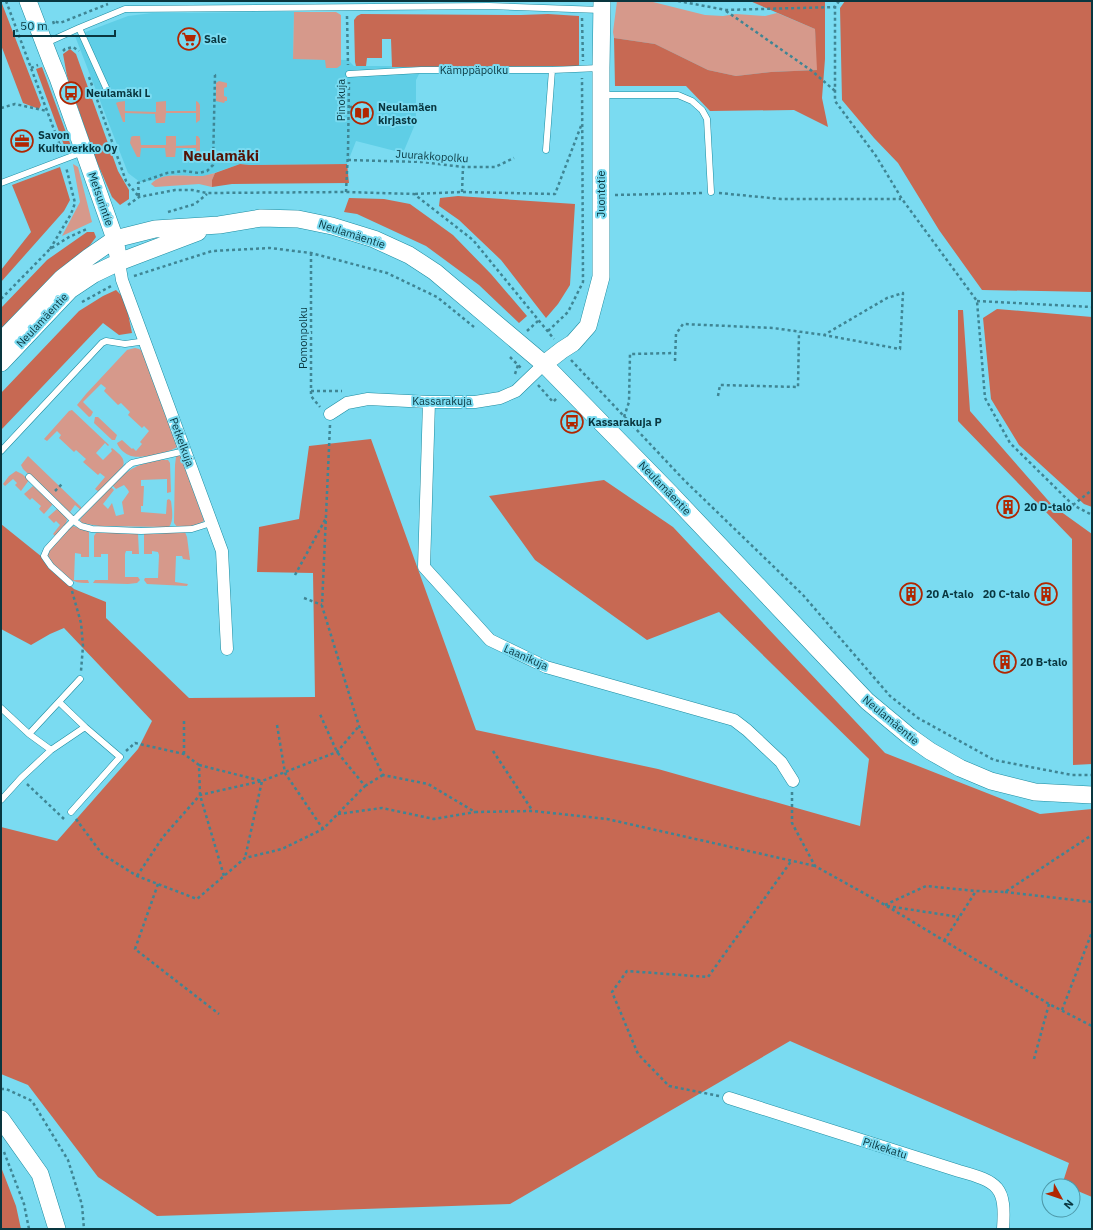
<svg xmlns="http://www.w3.org/2000/svg" width="1093" height="1230" font-family="'IBM Plex Sans',sans-serif">
<style>
.built{fill:#5fcee6}
.green{fill:#d6998b}
.forest{fill:#c76953}
.lines{fill:none;stroke-linecap:round;stroke-linejoin:round}
.lane-casing{stroke:#1c8b9f;stroke-width:7}
.street-casing{stroke:#1c8b9f;stroke-width:13}
.secondary-casing{stroke:#1c8b9f;stroke-width:18}
.path{stroke:#3f8594;stroke-width:2.5;stroke-dasharray:3 3;stroke-linecap:butt}
.lane{stroke:#fff;stroke-width:6}
.street{stroke:#fff;stroke-width:12}
.secondary{stroke:#fff;stroke-width:17}
.labels{text-anchor:middle;dominant-baseline:central;stroke-width:4;stroke-linejoin:round;paint-order:stroke}
.poi-label{font-size:11px;font-weight:bold;fill:#09363f;stroke:#7adbf1;text-anchor:start}
.street-label{font-size:11px;fill:#09363f;stroke:#7adbf1}
.district-label{font-size:15px;font-weight:bold;fill:#541204;stroke:#7adbf1}
</style>
<rect width="100%" height="100%" fill="#7adbf1"/>
<!-- built -->
<path class="built" d="M294,12l-1,47 55,1 6,6h61l6,4 -5,10v42l-13,31 -47,-12 -9,23 -98,1 -9,-1 -35,12 -33,-1 -17,5 -15,2 -12,-9 -53,-137 53,-20 24,-3z"/>
<!-- green -->
<path class="green" d="M617,1h32l56,14 18,1 13,-2 29,2 12,-3 38,16 3,41 -47,2 -35,4 -28,-6 -53,-26 -41,-6 -1,-6z
M294,12h42l5,3v50l-4,3h-11l-1,-8 -32,-1z
M219,81l8,2v4l-3,1v8l3,1v4h-2l-1,2 -8,-2v-18z
M125,101v10l31,1v-10l10,-1v10h30v-10l2,1 2,3v15l-4,3v-10h-30l-1,10h-9l-1,-9 -30,-1v9h-2l-7,-19 2,-1z
M133,136h7l1,9h25v-9h10v10l20,-1v-9h2l2,3v16l-4,2v-9h-20l-1,9h-9l-1,-9h-24l-1,9h-3l-7,-14 1,-6z
M73,164l5,3 14,55 -30,14 18,-34z
M215,173l-3,7v7l-13,-3 -44,3 -4,-3c10,-13 37,-7 52,-8 4,-1 8,-2 12,-3z
M135,348l4,1 3,2 35,96c-8,6 -37,12 -46,9 -6,-2 -12,-7 -14,-13l5,-3 10,9 1,-1 3,3 6,-7 -2,-2 9,-11 -5,-5 -2,2 -14,-13 2,-3 -9,-9 -3,2 -14,-14 2,-3 -5,-4 -18,18 10,10 -2,4 -2,1 -12,-12 9,-11 41,-44z
M72,410l37,35 -1,1 -3,-3 -9,10 7,7 9,-9 -1,-2 1,-1c6,5 14,10 11,18l-24,26 -4,-3 10,-12 -5,-4 -2,2 -15,-13 3,-3 -10,-9 -2,2 -15,-14 2,-3 -4,-4 -10,10 -3,-2 25,-28z
M95,417h3l19,18 -2,5h-3l-18,-17z
M178,455l3,1 22,62 1,3 -7,4 -19,3 -4,-5 1,-58 1,-8z
M28,456l53,51v3l-6,-5 -5,7 5,5 -3,-1 -49,-47 -2,-4z
M161,460h7l2,3 1,29 -4,1v-14l-26,1v6h3l-1,20h-2v6l25,2 1,-14 2,-1 2,2c1,8 3,20 -2,26l-70,-1 -18,-3 -1,-3 1,-2 30,-31 3,3 -11,14 5,5 4,-6 4,13 8,-2 -2,-12 7,-10 -1,-2 -4,-5 -8,4 -4,-4c18,-17 25,-21 49,-25z
M16,471l6,3 7,6 -8,11 -6,-6 2,-2 -4,-4 -8,7 -2,-2 6,-8z
M33,486l19,17v2l-8,9 -5,-5 2,-3 -9,-8 -2,2 -6,-6z
M57,509c18,9 8,16 -2,27l-2,-2 7,-9 -4,-4 -2,2 -6,-6z
M73,526l14,4 2,2v25h-8v-3l-6,-1 -1,27h14l1,3c-5,0 -11,0 -15,-2 -7,-2 -27,-20 -26,-27 1,-7 17,-21 22,-26z
M98,532l40,2 1,20h-7v-3h-6l-1,3v23h13l2,3 -3,3 -9,1 -35,-1 2,-3h13v-26h-7v3h-7v-21l2,-3z
M185,532l2,5 3,23 -7,-1 -1,-3h-6l-1,26 13,2 -1,2 -40,-2 -3,-4 1,-2h13l1,-23 -1,-3 -6,-1v3h-8v-20z"/>
<!-- forest -->
<path class="forest" d="M1,1l40,104 -2,4 -16,-6 -22,-58z
M750,1h75v58l-3,39 6,29 -34,-17 -84,1 -24,-25h-71l-1,-48 41,6 53,26 28,6 35,-4 46,-2 -2,-41z
M845,1h247v291l-110,-2 -43,-60 -41,-67 -24,-25 -32,-38 -2,-92z
M361,14l160,1 27,-1 31,2v50l-187,1 -1,-28h-9v19h-15l-1,8h-10l-1,-4 -1,-42 3,-4z
M70,49l6,5 42,117 11,19v9l-9,6 -8,-8 -16,-37 -29,-84 -4,-22z
M42,67l29,79 -6,2 -29,-79z
M240,164l9,1 98,-1 2,19 -117,1 -20,3v-7l3,-7z
M60,167l10,33 -6,11 -63,71v-12l30,-38 -19,-47z
M458,196l117,8 -5,81 -12,19 -12,14 -45,-58 -42,-40 -20,-14 1,-8z
M349,198l35,1 26,5 43,31 38,39 36,42 -8,7 -40,-38 -53,-39 -69,-32 -13,-2z
M87,232h7l2,5 -11,15 -84,79v-23l46,-48z
M116,290l9,9 7,34 -13,2 -16,-12 -102,107v-37l78,-82 24,-15z
M997,309l95,8v190l-8,-3 -65,-59 -28,-46 -8,-81z
M958,310h5l7,101 83,95 39,28v230l-19,1 -1,-226 -114,-118z
M371,439l105,291 182,39 202,57 9,-67 -150,-147 -72,28 -112,-80 -46,-64 115,-16 69,47 212,226 155,61 52,-5v388l-19,-8v-3l-11,-1 7,-22 -279,-122 -280,163 -353,12 -59,-39 -70,-92 -27,-11v-247l56,14 81,-92 14,-28 -88,-93 -14,6 -19,11 -30,-16v-105l41,33 9,11 23,21 32,13v16l83,80 126,-1 -2,-124 -56,-1 2,-45 40,-8 10,-73z
M1,1167l15,39 5,23h-20z"/>
<g class="lines">
<!-- lane casing -->
<g class="lane-casing">
<path id="lane" d="M79,28l29,64
M46,43l33,-15 46,-19 364,-3 112,4
M349,74l72,-4h131l47,-2
M603,95h75l14,6 10,9 5,9 4,73
M546,150l6,-80
M1,183l82,-31
M1,451l101,-108 4,-2 19,3 21,-3
M29,477l45,44 7,5 11,3 49,2 51,-2 19,-6
M70,583l-19,-17 -7,-10 3,-7 19,-21 62,-62 4,-3 53,-12
M59,702l26,25
M1,708l28,26 22,16 34,-23 35,30 -49,55
M29,734l51,-55
M1,800l20,-22 30,-28"/>
</g>
<!-- street casing -->
<g class="street-casing">
<path id="street" d="M119,262l3,18 100,271 5,98
M429,402l-5,165 66,73 56,27 188,53 13,10 34,32 12,19
M330,414l17,-11 21,-4 61,3h46l25,-4 16,-7 28,-27
M729,1098l230,73c40,11 47,16 44,58"/>
</g>
<!-- secondary casing -->
<g class="secondary-casing">
<path id="secondary" d="M28,1l23,60 7,17 57,161 4,23
M1,341l61,-63 27,-21 26,-18 40,-10 64,-4 42,-7 37,1 34,7 42,13 35,16 26,17 109,92 126,129 197,208 42,35 21,15 30,17 31,13 44,11 57,3
M1,363l69,-73 24,-16 25,-12 79,-30
M544,364l18,-14 11,-7 15,-17 13,-49v-209l1,-67
M1,1119l39,55 17,55"/>
</g>
<!-- path -->
<path class="path" d="M6,1l56,150
M678,1l48,9 109,-3
M839,1l-4,6v94l41,55 26,43 75,102 8,97 25,45 63,62 19,10
M726,11l86,60 23,20
M347,16l1,49
M582,18l1,43
M54,24l-1,-3 7,2 48,-19
M63,51l2,-2 8,-2 6,4
M31,68l7,-3
M89,77l37,104 13,16 -1,-14 29,-10 17,-2 15,2 8,-2 6,-6 2,-90 -2,-1
M349,107h5
M1,108l14,-4 32,7
M348,160l74,2 41,5h32l19,-9
M346,192l2,-40 1,-70
M462,192l1,-25
M719,193l62,6h120
M415,194l47,-2 93,2 26,-68
M615,195l87,-2
M128,205l11,-8 36,-7h17l15,3 139,-1 68,2 59,46 81,99
M168,212l27,-8 12,-10
M50,249l21,-35 4,-11 -9,-36
M311,253v143l9,11
M134,276l78,-25 58,-3 41,5 76,20 50,24 37,30
M1,299l49,-50 19,-12 18,-8
M977,301l115,6
M82,302l31,-17
M527,331l11,-10
M548,331l20,-19 15,-30 -1,-204
M510,357l12,12
M571,360l113,120 119,115 87,101 28,22 76,42 78,15h20
M675,361l1,-27 7,-10 90,4 51,7 76,14 3,-56 -16,5 -63,37
M515,374l3,-9
M538,385l15,17 4,-4
M311,391h31
M718,396l2,-11 78,2 1,-55
M624,417l5,-15 1,-48 46,-1
M330,425l-8,181 37,120 24,49 45,9 47,28 58,-1 74,8 208,47
M55,491l7,-7
M1073,505l19,-15
M295,575l31,-57
M72,591l9,32 2,23 -2,25
M304,598l18,7
M277,725l8,48 38,56
M126,751l9,-8 49,11 15,11 1,30 24,81
M493,751l39,59
M184,754v-36
M199,765l63,16 -17,77
M27,784l37,35
M365,786l18,-11
M792,792v31l23,43 70,39 164,99 43,22
M338,814l44,-6 52,11 41,-7
M76,819l26,35 35,22 60,23 48,-41 37,-9 41,-20 42,-43 -28,-34 -18,-40
M137,876l26,-39 37,-42 62,-14 75,-29 22,-26
M158,884l-23,65 84,65
M1005,892l87,10
M885,905l41,-19 50,5 29,1 87,-57
M887,906l72,11
M944,941l32,-50
M1062,1010l30,-78
M1034,1059l15,-55
M1,1089h5l26,12 36,59 14,45 2,24
M719,1096l-50,-10 -31,-32 -26,-62 15,-21 81,6 84,-117
M4,1152l20,52 5,25"/>
<!-- lane -->
<use href="#lane" class="lane"/>
<!-- street -->
<use href="#street" class="street"/>
<!-- secondary -->
<use href="#secondary" class="secondary"/>
</g>
<!-- icons -->
<defs>
<g id="supermarket-ring" transform="scale(1.15)"><circle r="9.5" fill="#7adbf1" stroke="#b12600" stroke-width="1.5"/><path d="M-6-5.5h2.5l.6 2H6L4.5 2H-2.5L-4.4-4H-6ZM-1.5 3.2a1.3 1.3 0 1 0 .1 0ZM3 3.2a1.3 1.3 0 1 0 .1 0Z" fill="#b12600"/></g>
<g id="bus-ring" transform="scale(1.15)"><circle r="9.5" fill="#7adbf1" stroke="#b12600" stroke-width="1.5"/><path d="M-5-6H5V4H4V6H2V4H-2V6H-4V4H-5ZM-3.5-4V0h7V-4ZM-3.5 1.2v1.5H-2V1.2ZM2 1.2v1.5H3.5V1.2Z" fill="#b12600"/></g>
<g id="library-ring" transform="scale(1.15)"><circle r="9.5" fill="#7adbf1" stroke="#b12600" stroke-width="1.5"/><path d="M-6-4Q-3-5.5-.7-3.5V5Q-3 3-6 4ZM6-4Q3-5.5 .7-3.5V5Q3 3 6 4Z" fill="#b12600"/></g>
<g id="office-ring" transform="scale(1.15)"><circle r="9.5" fill="#7adbf1" stroke="#b12600" stroke-width="1.5"/><path d="M-6-3h4V-5.5h4V-3h4V5H-6ZM-1-4.5V-3h2v-1.5ZM-6 0V1H6V0Z" fill="#b12600"/></g>
<g id="building-ring" transform="scale(1.15)"><circle r="9.5" fill="#7adbf1" stroke="#b12600" stroke-width="1.5"/><path d="M-4-6H4V6H1V3H-1V6H-4ZM-2.5-4.3h1.7v1.8h-1.7ZM.8-4.3h1.7v1.8H.8ZM-2.5-1h1.7V.8h-1.7ZM.8-1h1.7V.8H.8Z" fill="#b12600"/></g>
</defs>
<g fill-rule="evenodd">
<use href="#supermarket-ring" x="189" y="39"/>
<use href="#bus-ring" x="71" y="93"/>
<use href="#library-ring" x="362" y="113"/>
<use href="#office-ring" x="22" y="141"/>
<use href="#bus-ring" x="572" y="422"/>
<use href="#building-ring" x="1008" y="507"/>
<use href="#building-ring" x="911" y="594"/>
<use href="#building-ring" x="1046" y="594"/>
<use href="#building-ring" x="1005" y="662"/>
</g>
<g class="labels">
<!-- poi labels -->
<g class="poi-label">
<text x="204" y="39">Sale</text>
<text x="86" y="93">Neulamäki L</text>
<text x="378" y="107">Neulamäen<tspan x="378" dy="13">kirjasto</tspan></text>
<text x="38" y="135">Savon<tspan x="38" dy="13">Kuituverkko Oy</tspan></text>
<text x="588" y="422">Kassarakuja P</text>
<text x="1024" y="507">20 D-talo</text>
<text x="926" y="594">20 A-talo</text>
<text x="1030" y="594" text-anchor="end">20 C-talo</text>
<text x="1020" y="662">20 B-talo</text>
</g>
<!-- street labels -->
<g class="street-label">
<text x="474" y="70">Kämppäpolku</text>
<text transform="translate(341 100) rotate(-90)">Pinokuja</text>
<text transform="translate(432 156) rotate(4)">Juurakkopolku</text>
<text transform="translate(601 194) rotate(-90)">Juontotie</text>
<text transform="translate(101 199) rotate(71)">Metsurintie</text>
<text transform="translate(352 234) rotate(18)">Neulamäentie</text>
<text transform="translate(42 320) rotate(-47)">Neulamäentie</text>
<text transform="translate(303 338) rotate(-90)">Pomonpolku</text>
<text x="442" y="401">Kassarakuja</text>
<text transform="translate(182 442) rotate(70)">Petkelkuja</text>
<text transform="translate(665 488) rotate(46)">Neulamäentie</text>
<text transform="translate(526 657) rotate(24)">Laanikuja</text>
<text transform="translate(891 720) rotate(40)">Neulamäentie</text>
<text transform="translate(885 1148) rotate(18)">Pilkekatu</text>
</g>
<!-- district labels -->
<g class="district-label">
<text x="221" y="155">Neulamäki</text>
</g>
</g>
<!-- border -->
<rect width="1093" height="1230" fill="none" stroke="#09363f" stroke-width="4"/>
<!-- north arrow -->
<g transform="translate(1061 1198) rotate(130)"><circle r="19" fill="#7adbf1" stroke="#4d99aa"/>
<path d="M0-3L7 15L0 10L-7 15Z" fill="#b12600"/>
<text y="-6" font-size="11" font-weight="bold" text-anchor="middle" fill="#09363f">N</text>
</g>
<!-- scale -->
<path d="M14 30v6h101v-6" fill="none" stroke="#09363f" stroke-width="2"/>
<text x="20" y="30" font-size="12" fill="#09363f" stroke="#7adbf1" stroke-width="3" paint-order="stroke">50 m</text>
</svg>
